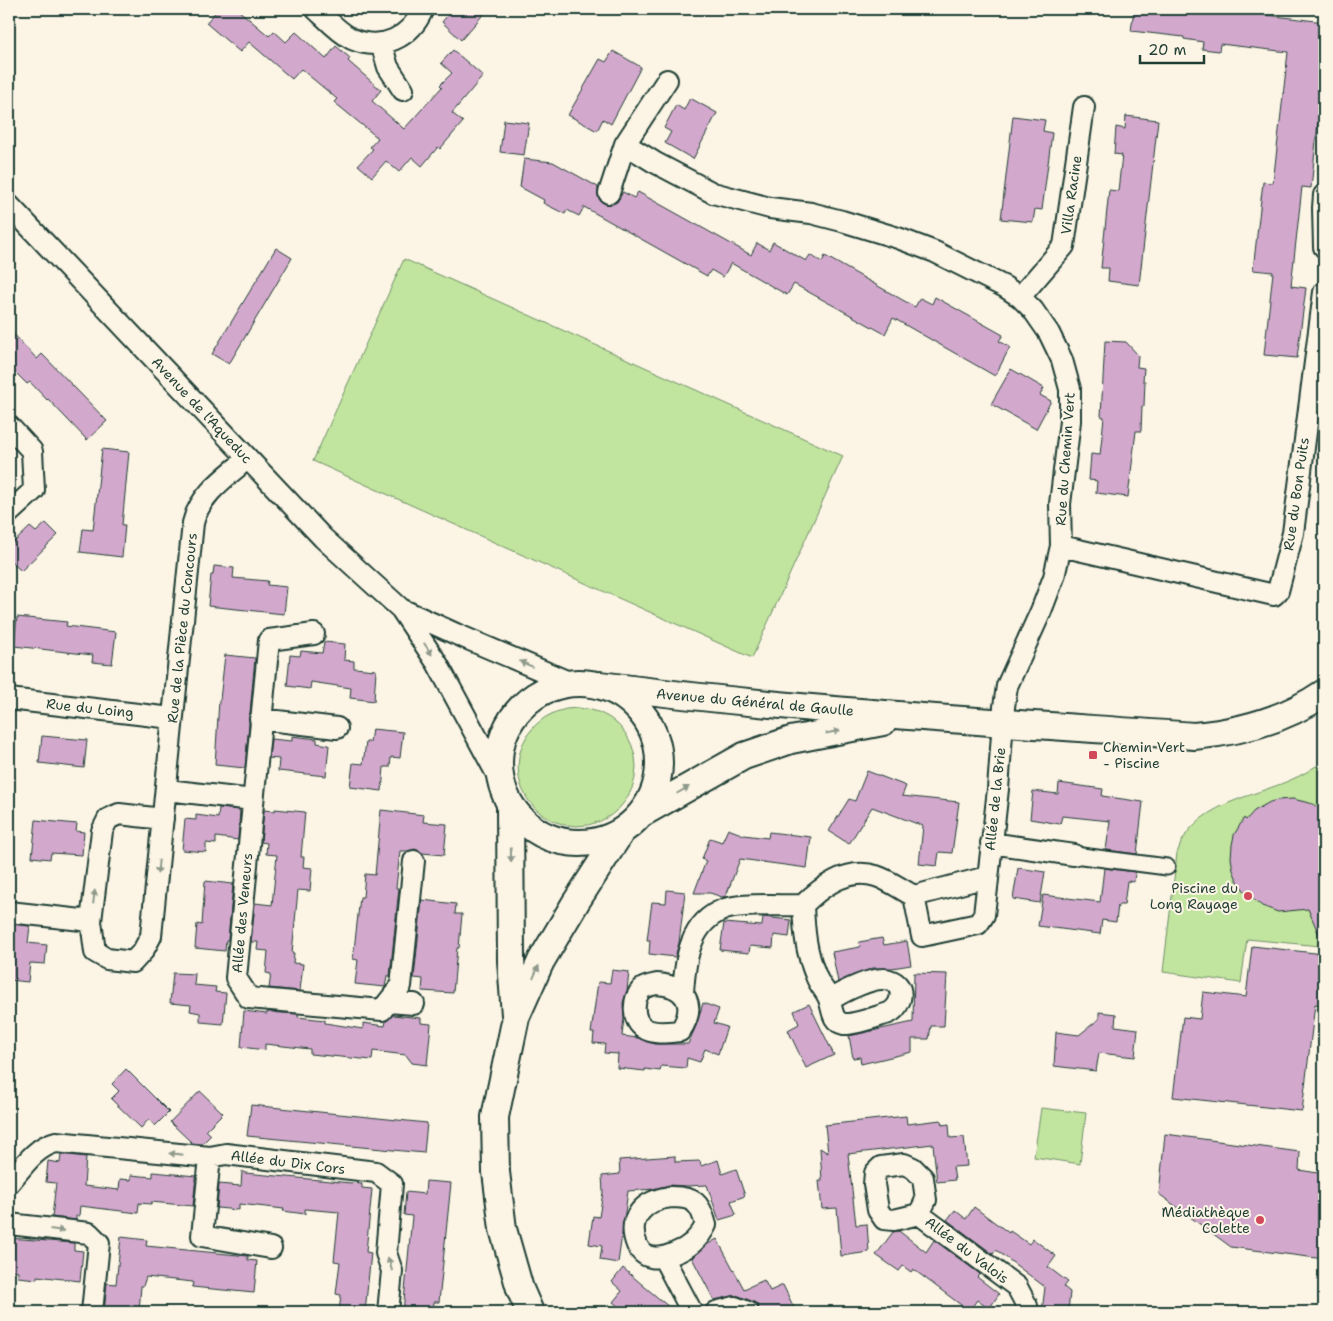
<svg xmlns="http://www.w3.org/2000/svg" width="1333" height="1321" font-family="'Shantell Sans',sans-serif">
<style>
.green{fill:#c1e49e;stroke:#709069}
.building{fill:#d3a8cd;stroke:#1f3d34}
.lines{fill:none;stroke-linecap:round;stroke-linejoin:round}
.pedestrian-casing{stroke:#1f3d34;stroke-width:19}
.minor-casing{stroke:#1f3d34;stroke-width:24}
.tertiary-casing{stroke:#1f3d34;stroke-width:30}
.pedestrian{stroke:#fcf5e5;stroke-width:15}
.minor{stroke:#fcf5e5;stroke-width:20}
.tertiary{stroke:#fcf5e5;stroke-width:26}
.oneway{fill:#8e998c}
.poi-dot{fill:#d1495b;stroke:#fcf5e5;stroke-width:2}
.labels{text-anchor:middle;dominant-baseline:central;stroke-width:4;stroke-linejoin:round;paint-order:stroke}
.street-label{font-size:14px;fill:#1f3d34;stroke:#fcf5e5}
.poi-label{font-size:14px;fill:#1f3d34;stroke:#fcf5e5;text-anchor:end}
</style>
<rect width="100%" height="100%" fill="#fcf5e5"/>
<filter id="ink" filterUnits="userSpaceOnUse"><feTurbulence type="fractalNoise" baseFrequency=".02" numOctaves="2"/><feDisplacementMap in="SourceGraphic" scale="10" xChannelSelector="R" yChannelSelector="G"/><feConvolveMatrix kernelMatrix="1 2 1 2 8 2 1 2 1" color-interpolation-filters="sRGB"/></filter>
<g filter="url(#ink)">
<!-- green -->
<path class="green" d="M404,259l439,197 -91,202 -439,-197z
M518 767a59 59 0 1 1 118 0a59 59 0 1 1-118 0Z
M1316,766l8,2v177l-4,1 -73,-7 -6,44 -78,-11 14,-119c18,-58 95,-55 139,-87z
M1041,1108l45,5 -6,51 -46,-7z"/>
<!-- building -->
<path class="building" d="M218,9h19l32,27 5,-5 12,11 10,-10 30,27 10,-13 14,12 -2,3 33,29 -9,11 32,28 38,-42 -2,-2 12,-12 -11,-10 12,-13 30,26 -31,37 11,9 -23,27 -2,-2 -16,19 -10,-9 -13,15 -13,-11 -14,16 -14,-12 15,-16 -3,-2 8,-9 -44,-36 3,-3 -36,-30 -9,10 -43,-37 -9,10 -34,-29z
M453,9h35l-27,31 -19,-18z
M1134,9h83l107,13v44l-13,122 -9,-1 -11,99 15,2 -9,70 -33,-3 9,-83 -20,-2 10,-88 10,1 15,-131 -68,-8 -1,7 -17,-2 1,-7 -19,-3v-2l-53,-6z
M613,51l28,16 -30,57 -8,-5 -6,12 -29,-16 32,-56 6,3z
M690,98l27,15 -24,46 -28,-16 6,-11 -7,-4 12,-23 8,5z
M1013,116l32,4 -2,11 9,2 -10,77 -7,-1 -2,13 -32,-3z
M1126,116l32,4 -19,165 -31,-4 1,-13h-8l8,-78 9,1 4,-36 -8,-1 2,-27 9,2z
M504,120l25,3 -5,32 -24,-3z
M524,159l29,3 45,25v9l3,5 5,3h6l5,-2 6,-10 11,6 4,-6 113,63 6,-12 12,7 4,-8 33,19 4,-6 12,7 3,-6 90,51 5,-9 12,6 3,-7 68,38 -4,6 11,6 -15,29 -102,-58 -8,16 -91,-50 -7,11 -56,-32 -8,14 -12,-7 -4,6 -123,-69 -5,9 -12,-6 -2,4 -22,-11 1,-3 -24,-13z
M276,248l16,10 -63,106 -17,-10z
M9,329l28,30 5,-5 65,67 -20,19 -39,-41 -1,1 -17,-18 -3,2 -18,-18z
M1105,341l21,1 12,13 -1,12 7,1 -1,13h2l-1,25h-2l-1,25h-5l-8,66 -32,-4 1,-12 -8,-1 2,-26 9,1 4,-38 -3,-1z
M1011,369l33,19 -4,7 11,6 -15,28 -45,-25z
M102,449l27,3 -7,73h3l-3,32 -42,-5 3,-23 10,1z
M46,523l12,12 -37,36 -12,-12v-12l21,-20 6,5z
M214,566l20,2 -1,10 35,3 -1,4 20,2 -3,27 -76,-8 3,-31h2z
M17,617l50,5 -1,4 50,6 -4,32 -20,-2 1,-7 -79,-9z
M324,642l21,2 -1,16 10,1v7l22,2 -2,31 -24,-3 1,-10 -40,-6 -1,7 -23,-3 3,-31 10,1 1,-5 21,2z
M225,655l30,3 -10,110 -30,-3 4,-65h1z
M372,729l31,3 -3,26 -9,-1 -1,10h-6l-2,24 -32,-4 3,-24 10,1 3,-22h4z
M42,736l45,4 -3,28 -45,-5z
M292,736l25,3v4l12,2 -3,31 -48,-5 1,-12 -10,-1 2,-19 21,2z
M867,771l39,15 -4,10 57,6 -7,51 -13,-1 -2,14 -18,-2 4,-38 -51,-19 -23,37 -20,-13 20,-32 6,2z
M1059,783l44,6 -1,7 41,6 -6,52 -31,-4 4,-29 -48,-5 -2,8 -30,-5 3,-28 25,3z
M1293,799l20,5 11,8v134l-16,-37 -30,3 -16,-6 -17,-14 -8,-12 -4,-10 -2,-12 1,-13 2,-10 10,-17 2,2 8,-9 16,-9 8,-2z
M219,808l21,2 -2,30 -22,-3v7l-10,-1v9l-24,-2 3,-31 11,1v-5l22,3z
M275,809l30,3 -4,45h3l-1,10 9,1 -2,23 -12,-1 -6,63h2l-1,10 10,1 -3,27 -31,-3 2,-14 -5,-1 2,-22 -11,-1 1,-8h-7l4,-39 17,2 5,-50 -11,-1 1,-11 -6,-1 3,-32 11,1z
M381,810l43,5 -1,7 24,2 -3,31 -22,-2 -7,-4 -8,2h-7l-4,37h3l-9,88h-3l-2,11 -30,-3 3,-24 -5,-1 7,-62h3l2,-23 10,1z
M36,820l41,4 -1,7 8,1 -2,23 -31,-2 -1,6 -18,-2z
M728,829l16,6 24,3 1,-6 42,5 -4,31 -67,-9 -14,37 -4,1 -12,-4h-16l12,-32 -4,-2 8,-21 12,4z
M1018,868l27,4 -5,31 -27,-4z
M1104,868l31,4 -1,10 -7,-1 -3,24h-6l-2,17 -14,-2 -2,14 -62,-8 5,-31 57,7z
M205,881l28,3 -5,56h-2l-1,11 -30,-3 2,-24 5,1z
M667,890l18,2 -6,51 -4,14 -26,-3 1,-14h-3l5,-38 14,1z
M422,900l34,4 -1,10h7l-3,34h-2l-4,45 -31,-2 1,-12 -9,-1z
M763,917l28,3 -2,17 -15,-2 -1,13 -23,-2 -1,7 -29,-3 4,-27 38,3z
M9,924l21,2 -2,17 19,2 -2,19 -15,-1 -2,19 -19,-2z
M882,938l2,7 23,-4 4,24 -19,3h-19l-35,14 -6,-30 28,-5 -1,-5z
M1252,946l72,8v51l-9,-1 -13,107 -129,-14 10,-80 17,2 3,-27 43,5z
M612,970l17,2 -2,19 -4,12 1,15 -2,18 16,2 17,6h33l8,-18 7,-23 16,6 -5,14 13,4 -9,27 -13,-5 -5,13 -13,-4 -1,10 -25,-2 -1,5 -15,-2v2l-28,-3 1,-14 -14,-1 1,-9 -12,-1 1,-10h-3l7,-51 12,1z
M173,973l22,1 -1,11 22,2 -1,5 11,1 -3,31 -23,-2v-9l-10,-2 1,-6 -21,-2z
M914,973l33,1 -3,52h-13l-2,13h-17v13l-51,12 -1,-7 -7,1 -4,-22 64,-14z
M809,1004l25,51 -28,13 -18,-38 11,-6 -5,-13z
M244,1011l23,3v-2l31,2v3l27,3v3l38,6v-6l22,3 1,-5 7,-6 28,3v5l10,1 -4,41 -15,-2 -6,-8 -33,-4 -1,9 -62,-6v-5l-45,-5v6l-24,-3z
M1099,1012l17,2 -1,12 23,3 -3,28 -36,-4 -3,18 -42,-5 2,-34 23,3 20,-16z
M126,1069l43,43 -14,14 -6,-7 -8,9 -30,-29 8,-8 -7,-7z
M200,1091l23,22 -17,17 5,5 -9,9 -10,-1 -22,-21z
M251,1105l176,18 -3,30 -177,-17z
M906,1116l1,8 34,-4 1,5 7,-1 1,14 14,-1 3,29 -14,1 2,13 -18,2 -4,-38 -85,10 8,71 11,-1 2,28 -28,4 -4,-48 -15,1 -3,-28h3l-2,-33 8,5 -3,-28z
M1165,1134l135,18 -1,18 25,4v85l-93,-12 -72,-53z
M61,1154l25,3 -2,29 35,4 1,-11 11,1v-5l22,2v-5l43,4 -3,30 -42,-4v2l-12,-1 -1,10 -58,-7 -1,10h-3v4l-24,-3 4,-34 -10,-1 2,-21 12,2z
M675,1156v6l25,-1 1,5 17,-6 4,14 14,-5 9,27 -14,5 5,14 -17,5 -12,-35 -20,1 -18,-1 -15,4 -26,2 -10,72 -18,-3 2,-14 -13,-2 4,-28 6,1 4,-25 -1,-16 18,-2 -1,-14z
M242,1171l3,2 117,11v4l10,1 -6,63 5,1 -6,59h-26l2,-17 -5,-1 4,-32 -6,-1 5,-49 -34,-3v5l-22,-3 1,-2 -45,-5v6l-22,-2 2,-24 22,2z
M426,1181l25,2 -12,119h-5l-1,10h-30l9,-96 -8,-1 2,-23 19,2z
M974,1207l35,26 1,-2 19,13 4,-5 23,17 -8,11 20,15 -4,5 6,5 -2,20h-26l3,-25 -49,-37 -3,4 -46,-34 8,-10 11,9z
M899,1231l27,21 8,-12 46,34 -3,3 22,17 -10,15 -12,-9 -8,11 -56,-42 -2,3 -8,-6 -4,5 -23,-16 17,-23z
M121,1237l26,3 -1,6 102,10v4l9,1 -3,32 -62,-6 1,-5 -47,-5 -3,9h-2l-2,26h-35l3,-29 9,1z
M9,1238l65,5v7l9,1 -3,30 -43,-5v3l-19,-2v-6l-9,-1z
M717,1239l27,50 20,-9 6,11 13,-6 13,27h-36l-3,-8 -18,-8h-7l-18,4 -22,-42 16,-14z
M623,1268l22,19 30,25h-50l-12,-10 9,-11 -10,-9z"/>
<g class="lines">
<!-- pedestrian casing -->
<g class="pedestrian-casing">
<path id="pedestrian" d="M1074,855l93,12"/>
</g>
<!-- minor casing -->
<g class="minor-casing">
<path id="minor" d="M316,9c11,10 22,23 36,30 30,13 59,-2 71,-30
M381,43l7,24 15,23
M625,144l29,18 59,31 57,15 41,5 31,8 56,17 37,14 70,35 15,10 13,13 16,23 13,27 8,29v32l-10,83 1,42 -7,31 -13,34 -34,75 -3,21 -6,82 -14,126 -6,9 -56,12 -8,-40 73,-19
M609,193l16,-49 42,-64
M1324,195l-1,13 1,39
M9,205l314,333 78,71 36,54 63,117
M1020,297l44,-51 20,-139
M9,426l23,25 2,39 -25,23
M1061,546l213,49 4,-4 15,-58 31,-241
M401,609l55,25 115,49
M314,634l-45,6 -33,338 13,20 133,12 19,-24 13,-125
M9,699l163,19
M260,719l77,9
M167,790l86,10
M163,819l-44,-5 -11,5 -6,12 -11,90 4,31 12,7 26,3 10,-11 8,-15c14,-138 27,-275 42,-413 7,-29 33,-46 54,-64
M991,843l83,12
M803,905c1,26 3,47 13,71 3,9 10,15 13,23 4,10 2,22 15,25 11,1 34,-8 45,-11 13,-7 18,-28 0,-33 -14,-5 -47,12 -59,20
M9,912l82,9
M657,984c30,2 40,22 23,47 -11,1 -26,4 -36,-3 -12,-8 -12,-29 -2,-39 4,-3 10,-4 15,-5z
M683,993c2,-32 6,-71 42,-84 17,-6 58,-3 78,-4 18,-18 45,-38 73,-29 13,4 26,14 38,20
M389,1002l25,2
M210,1157l-8,79 69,12
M904,1164l9,4 10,10 3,22 -7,14 -25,6 -10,-1 -6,-9 -4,-26 1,-11 6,-6z
M9,1183c13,-15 26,-36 47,-41l154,15 16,-3 150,18 16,12 -6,69 6,18 -4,41
M671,1197c23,0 29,5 35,28 -7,14 -17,23 -31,28 -7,3 -16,6 -24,4 -6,-1 -11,-6 -14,-12 -11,-27 7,-45 34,-48z
M919,1214l98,73 10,19v6
M9,1224l80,9 10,10 -7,69
M663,1257l29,55
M716,1312l19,-5 13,5"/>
</g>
<!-- tertiary casing -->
<g class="tertiary-casing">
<path id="tertiary" d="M499 763a80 80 0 1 1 160 0a80 80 0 1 1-160 0Z
M600,685c197,26 396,37 594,51 46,-4 91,-16 130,-43
M510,806l1,155 4,54
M641,814l103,-58 47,-16 92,-18
M530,1312l-10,-23 -17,-60 -7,-57 -1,-55 21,-100 25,-56 35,-59 45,-70"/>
</g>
<!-- pedestrian -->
<use href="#pedestrian" class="pedestrian"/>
<!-- minor -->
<use href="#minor" class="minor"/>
<!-- tertiary -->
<use href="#tertiary" class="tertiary"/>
</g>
<!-- one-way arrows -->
<defs><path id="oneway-solid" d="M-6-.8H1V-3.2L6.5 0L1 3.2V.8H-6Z" transform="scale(1.25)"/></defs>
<g class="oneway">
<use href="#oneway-solid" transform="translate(428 649) rotate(56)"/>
<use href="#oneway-solid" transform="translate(526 664) rotate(-157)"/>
<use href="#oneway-solid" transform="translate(833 732) rotate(-11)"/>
<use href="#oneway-solid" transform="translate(683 790) rotate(-30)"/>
<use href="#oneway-solid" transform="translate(511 855) rotate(89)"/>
<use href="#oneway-solid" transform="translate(158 867) rotate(96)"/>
<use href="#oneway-solid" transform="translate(94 897) rotate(-83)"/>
<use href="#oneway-solid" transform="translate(536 972) rotate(-66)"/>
<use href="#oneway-solid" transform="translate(176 1154) rotate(-174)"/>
<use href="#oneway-solid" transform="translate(57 1230) rotate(7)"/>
<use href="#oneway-solid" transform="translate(390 1264) rotate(-107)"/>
</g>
</g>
<!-- markers -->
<g class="poi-dot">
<rect x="1088" y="750" width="10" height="10" rx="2.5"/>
<circle cx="1248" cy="896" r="5"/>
<circle cx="1260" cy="1220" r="5"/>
</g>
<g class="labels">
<!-- street labels -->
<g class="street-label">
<text transform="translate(1071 195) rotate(-82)">Villa Racine</text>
<text transform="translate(202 410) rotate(47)">Avenue de l'Aqueduc</text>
<text transform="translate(1065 459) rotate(-86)">Rue du Chemin Vert</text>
<text transform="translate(1296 494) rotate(-82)">Rue du Bon Puits</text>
<text transform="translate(182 628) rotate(-84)">Rue de la Pièce du Concours</text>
<text transform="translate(755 702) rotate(5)">Avenue du Général de Gaulle</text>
<text transform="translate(90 708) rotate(6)">Rue du Loing</text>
<text transform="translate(995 799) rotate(-84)">Allée de la Brie</text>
<text transform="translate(242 913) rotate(-85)">Allée des Veneurs</text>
<text transform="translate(288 1162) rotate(7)">Allée du Dix Cors</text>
<text transform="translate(967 1250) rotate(37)">Allée du Valois</text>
</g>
<!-- poi labels -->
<g class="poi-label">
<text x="1103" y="747" text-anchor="start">Chemin Vert<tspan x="1103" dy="16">- Piscine</tspan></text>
<text x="1238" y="888">Piscine du<tspan x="1238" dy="16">Long Rayage</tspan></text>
<text x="1250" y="1212">Médiathèque<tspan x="1250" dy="16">Colette</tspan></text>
</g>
</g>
<!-- margin -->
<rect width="1333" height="1321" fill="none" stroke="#fcf5e5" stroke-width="30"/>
<rect x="15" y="15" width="1303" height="1291" fill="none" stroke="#1f3d34" stroke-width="2" filter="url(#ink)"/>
<!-- scale -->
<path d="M1140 55v8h64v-8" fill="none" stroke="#1f3d34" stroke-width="2.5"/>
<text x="1148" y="55" font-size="15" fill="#1f3d34" stroke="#fcf5e5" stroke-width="4" paint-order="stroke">20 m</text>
</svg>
